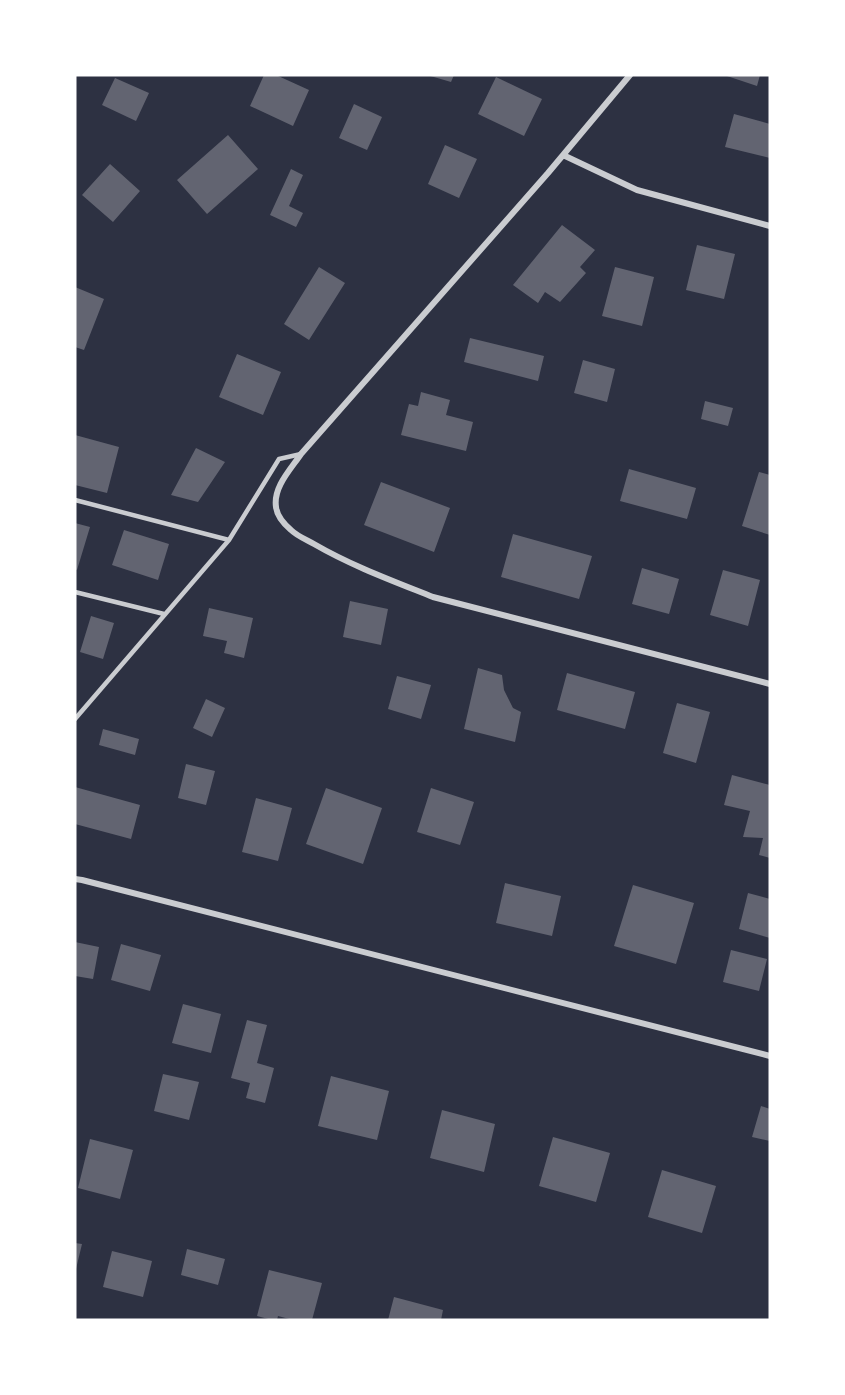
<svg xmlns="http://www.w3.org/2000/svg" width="845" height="1395" font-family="Raleway,sans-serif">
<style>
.building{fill:#626471}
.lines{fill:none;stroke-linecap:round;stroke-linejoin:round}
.service{stroke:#caccd0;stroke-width:4.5}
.minor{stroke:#caccd0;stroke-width:6}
</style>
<rect width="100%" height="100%" fill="#2d3142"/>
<!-- building -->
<path class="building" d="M264,75h12l33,15 -16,36 -43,-20z
M427,75h27l-3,7z
M724,75h36l-3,11z
M496,77l46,22 -18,37 -46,-22z
M115,78l34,15 -13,28 -34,-16z
M354,104l28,13 -15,33 -28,-12z
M734,114l36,10v34l-45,-11z
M228,135l30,34 -51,45 -30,-34z
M445,145l32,14 -18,39 -31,-14z
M110,164l30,27 -27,31 -31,-27z
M291,169l12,6 -14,31 14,7 -7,14 -26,-12z
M562,225l33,25 -15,17 6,6 -26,29 -15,-10 -7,11 -25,-18z
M697,245l38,9 -11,45 -38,-9z
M319,267l26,16 -36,57 -25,-16z
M615,267l39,10 -12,49 -40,-10z
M75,287l29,12 -20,51 -9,-3z
M470,338l74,18 -6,25 -74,-19z
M237,354l44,18 -18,43 -44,-18z
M583,360l32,9 -8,33 -33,-9z
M421,392l29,8 -4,15 27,7 -7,29 -65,-16 8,-31 9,2z
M705,401l28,7 -5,18 -27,-7z
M75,435l44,12 -12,46 -32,-8z
M196,448l29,14 -27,40 -27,-7z
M629,469l67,19 -9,31 -67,-18z
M759,472l11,3v60l-28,-9z
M381,482l69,26 -16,44 -70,-27z
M75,523l15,4 -13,43 -2,-1z
M124,530l45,14 -11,36 -46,-15z
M513,534l79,22 -13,43 -78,-22z
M642,568l37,11 -10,35 -37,-10z
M723,570l37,10 -12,46 -38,-11z
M350,601l38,8 -7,36 -38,-8z
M209,608l44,10 -9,40 -20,-5 3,-12 -24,-5z
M91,616l23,7 -11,36 -23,-7z
M478,668l24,7 2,15 9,18 8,4 -6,30 -51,-13z
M567,673l68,19 -10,37 -68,-19z
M397,676l34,9 -10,34 -33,-10z
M206,699l19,9 -13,29 -19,-9z
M677,703l33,9 -14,51 -33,-10z
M103,729l36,10 -4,16 -36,-10z
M186,764l29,7 -9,34 -28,-7z
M732,775l38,10v73l-11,-3 4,-17 -20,-1 7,-26 -26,-6z
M75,787l65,18 -9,34 -56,-15z
M326,788l56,20 -19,56 -57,-20z
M431,788l43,14 -14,43 -43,-13z
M256,798l36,10 -14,53 -36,-9z
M505,883l56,13 -9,40 -56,-13z
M633,885l61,18 -18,61 -62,-18z
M748,893l22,6v39l-31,-9z
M75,942l24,5 -6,32 -18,-3z
M121,944l40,11 -11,36 -39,-11z
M731,950l36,9 -8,32 -36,-9z
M183,1004l38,10 -10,39 -39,-10z
M247,1020l20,5 -10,38 17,5 -9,35 -19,-5 4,-15 -19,-5z
M163,1074l36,8 -10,38 -35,-9z
M331,1076l58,15 -12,49 -59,-14z
M761,1106l9,3v32l-18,-4z
M442,1110l53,14 -11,48 -54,-14z
M553,1137l57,16 -14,49 -57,-16z
M90,1139l43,11 -13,49 -42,-11z
M662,1170l54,16 -14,47 -54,-16z
M75,1243l7,1 -6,25h-1z
M187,1249l38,10 -7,26 -37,-10z
M112,1251l40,10 -9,36 -40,-10z
M269,1270l53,13 -10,37h-19l-15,-4 -1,4h-5l-15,-4z
M394,1297l49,13 -2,10h-53z"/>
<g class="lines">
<!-- service -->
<path class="service" d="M75,500l154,40
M75,592l89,22
M75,719l154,-179 50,-81 22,-5"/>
<!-- minor -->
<path class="minor" d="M630,75l-82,98 -247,281c-10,15 -28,33 -25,53 1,9 8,17 15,23 6,6 16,10 23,14 38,22 79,37 119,53l337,87
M563,155l74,35 133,36
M75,879l7,1 688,176"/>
</g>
<!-- border -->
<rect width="845" height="1395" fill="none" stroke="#ffffff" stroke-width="153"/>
</svg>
